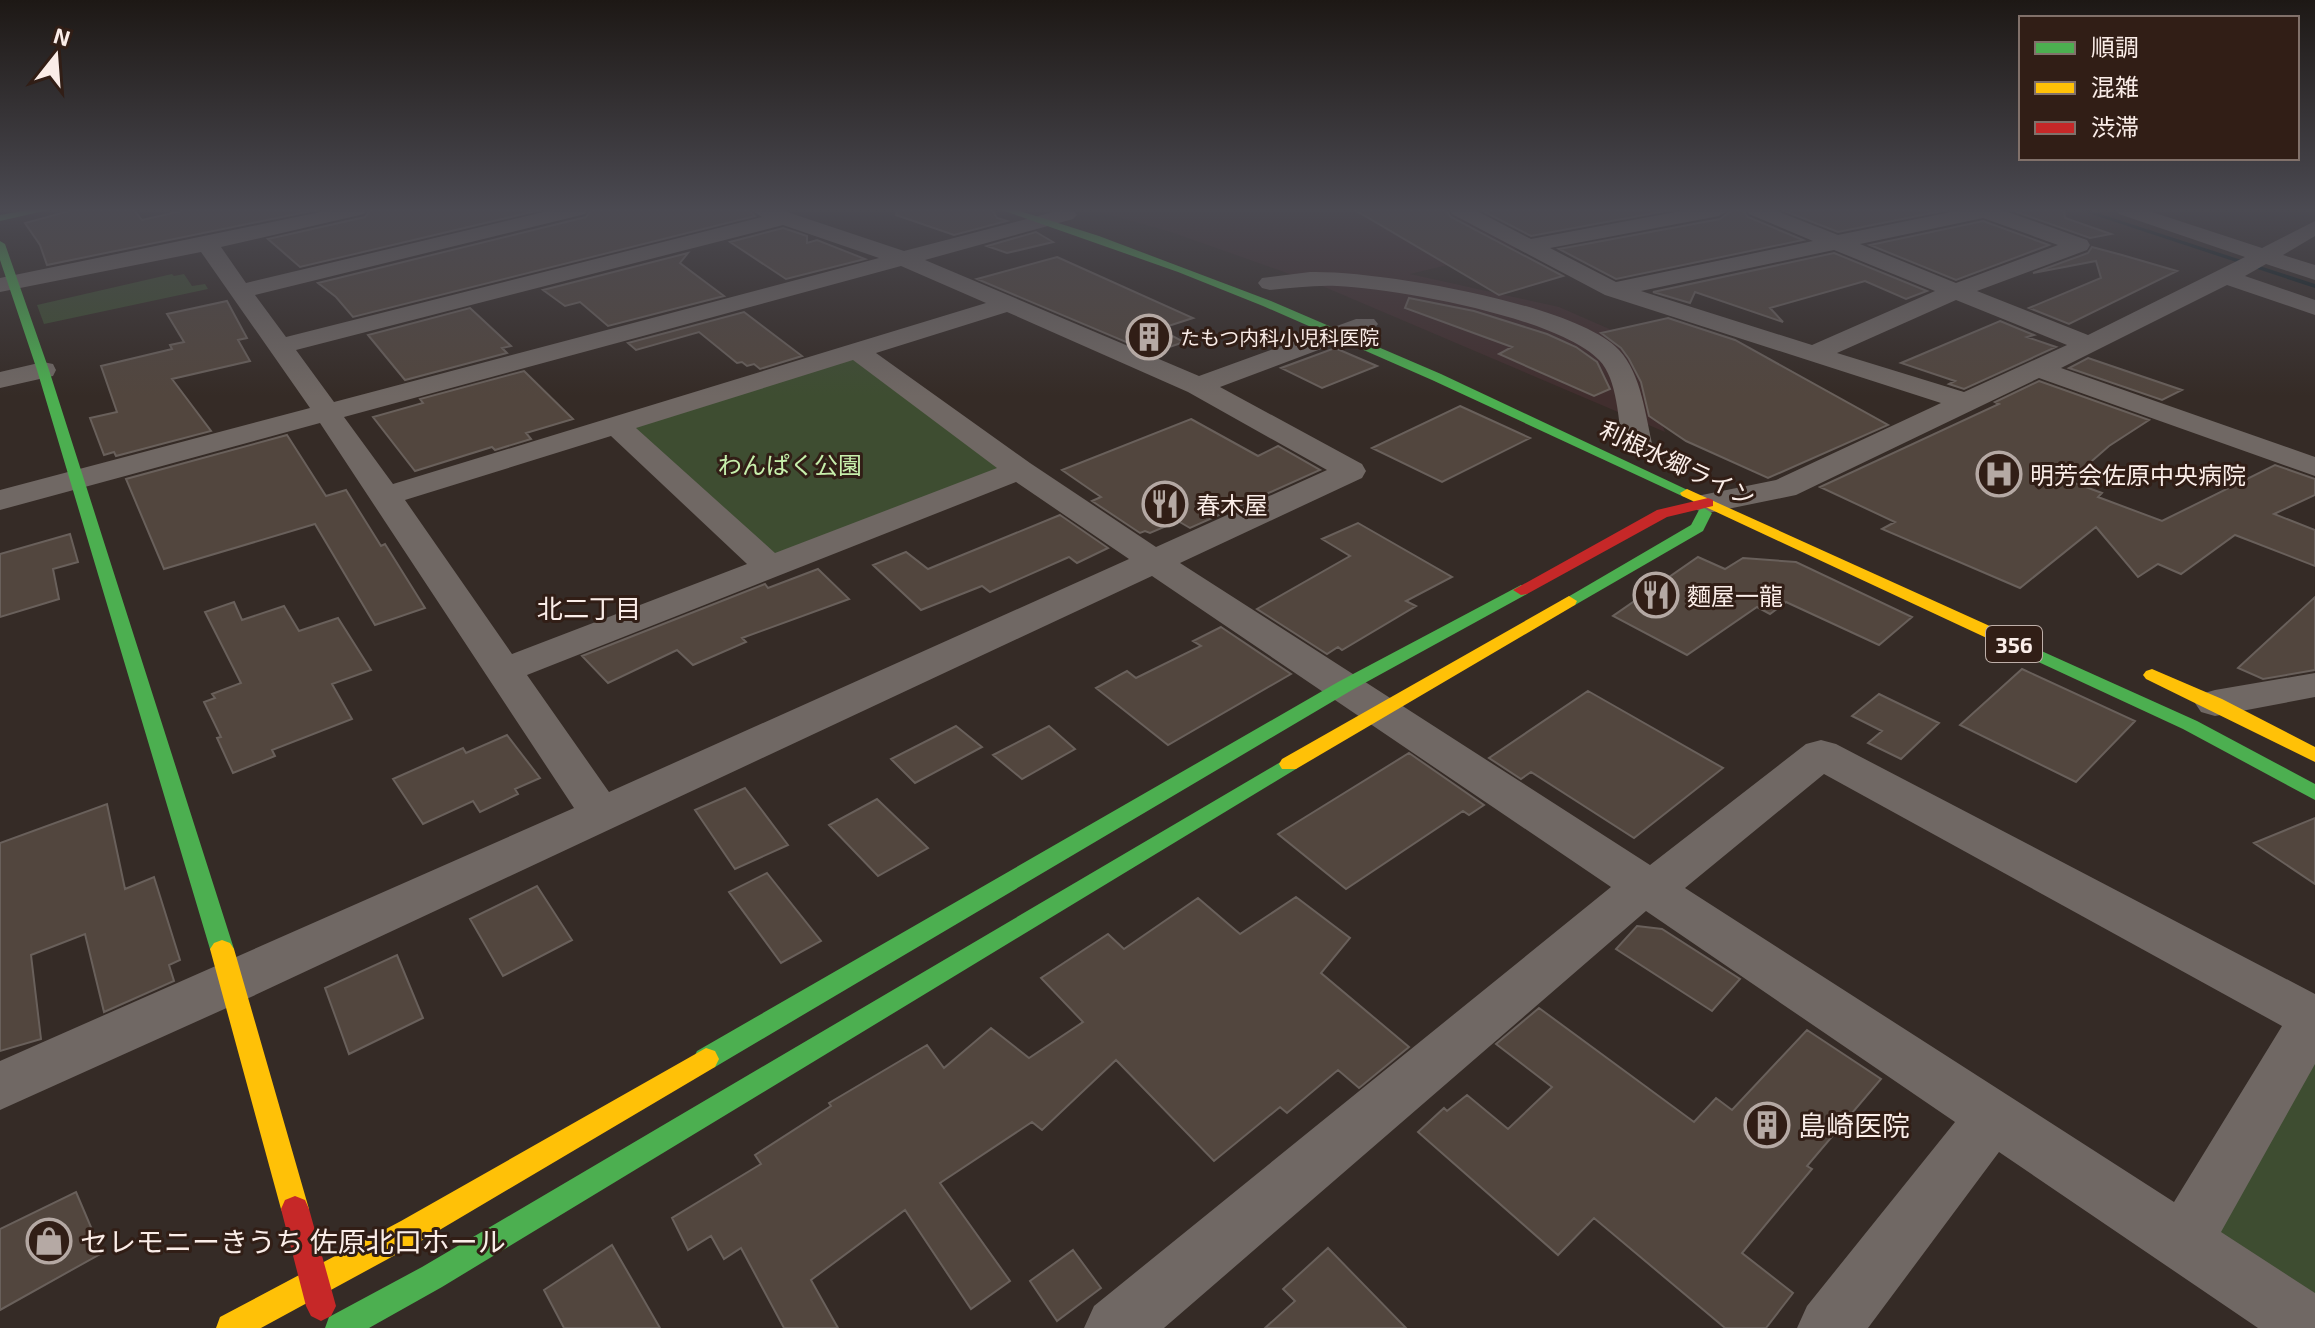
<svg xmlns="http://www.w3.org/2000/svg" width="2315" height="1328" font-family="'Exo 2','Noto Sans JP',sans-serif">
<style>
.commercial{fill:#412e2e}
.green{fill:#3e4d31}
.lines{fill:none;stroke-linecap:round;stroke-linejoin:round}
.stream{fill:#0b1d20;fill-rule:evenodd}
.building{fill:#52463e;stroke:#69605b;stroke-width:2}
.street{fill:#706864;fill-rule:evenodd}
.fast{fill:#4caf50;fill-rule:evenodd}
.slow{fill:#ffc107;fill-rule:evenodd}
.jam{fill:#c62828;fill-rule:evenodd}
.labels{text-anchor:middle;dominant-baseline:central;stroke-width:6;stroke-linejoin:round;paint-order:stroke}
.far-poi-label{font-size:20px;fill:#faede8;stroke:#311e16;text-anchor:start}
.shield{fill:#311e16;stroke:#beafa9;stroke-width:2}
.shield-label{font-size:22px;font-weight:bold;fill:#faede8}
.street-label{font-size:24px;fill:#faede8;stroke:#311e16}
.park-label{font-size:24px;fill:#c7f0ac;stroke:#311e16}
.poi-label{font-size:24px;fill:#faede8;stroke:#311e16;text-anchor:start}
.neighbourhood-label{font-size:26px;fill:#faede8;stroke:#311e16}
.near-poi-label{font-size:28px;fill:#faede8;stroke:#311e16;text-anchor:start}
</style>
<rect width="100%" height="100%" fill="#352b26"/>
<!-- commercial -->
<path class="commercial" d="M1092,210h355l72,38 -109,26 149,33 71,31 35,94 -350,-149 -144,-51z"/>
<!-- green -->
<path class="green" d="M172,274l2,2 10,-2 8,12 13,-2 3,5 -164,35 -7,-19z
M858,352l161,118 -251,95 -152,-140z
M2315,1019v309l-132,-85z"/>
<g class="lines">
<!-- stream -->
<path class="stream" d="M2079,210h9l227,74v4z"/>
</g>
<!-- building -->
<path class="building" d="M73,210h61l8,10 44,-10h130l-269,55 -7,-20 -15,-22z
M370,210h170l-240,57 -32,-28 97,-22z
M591,210h157l7,6 -402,101 -17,-20 -18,-14 268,-66z
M897,210h95l5,8 10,3 -53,14 -58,-20z
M1355,210h91l5,7 112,59 -64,19z
M1481,210h190l-140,26z
M1732,210h11l5,7 55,23 -187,39 -57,-30 161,-30z
M1782,210h165l-109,22z
M2011,210h53l1,8 46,16 -21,4z
M1983,221l66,24 -93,35 -86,-35z
M783,228l24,8v7l10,-3 48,19 -79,20 -56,-37z
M1036,232l17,10 -46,11 -20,-7z
M2092,247l30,8 55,16 -108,53 -40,-16 72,-30 -5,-17 -63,12 55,-20z
M688,253l-8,10 44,33 -116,30 -28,-24 -15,4 -22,-16z
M1834,253l93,38 -21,8 -41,-18 -95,27 13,14 -88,-30 -5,11 -37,-11z
M1057,257l136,61 -34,11 25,13 -32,11 -175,-74z
M1409,298l65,13 73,23 29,13 21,15 13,27 -16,7 -95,-42 13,-7 -107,-39z
M227,301l20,37 -9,2 12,21 -78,18 39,52 -95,25 -2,-4 -10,3 -14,-37 27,-6 -16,-46 71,-17 -2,-4 14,-3 -17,-28z
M470,308l41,38 -9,2 5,5 -102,27 -37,-45z
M744,312l58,44 -42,13 -6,-5 -7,2 -5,-4 -5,1 -38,-31 -63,18 -8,-7z
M1668,318l67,22 153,85 -120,53 -82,-37 -37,-25 -8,-34 -12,-23 -8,-11 -20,-15z
M2000,321l34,14 -7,2 29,10 -92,42 -15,-5 6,-3 -54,-18z
M1335,348l42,18 -55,22 -41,-20z
M2088,358l94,32 -20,10 -93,-32z
M524,371l49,48 -47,14 5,6 -36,11 -3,-3 -77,24 -42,-54 50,-14 -3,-4z
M2039,381l110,39 -40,26 -40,35 33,12 -4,4 64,24 113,-56 40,14v16l-41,19 41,16v36l-80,-31 -54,39 -23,-10 -20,13 -42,-50 -76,61 -138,-59 13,-7 -75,-35 179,-83 -4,-2z
M1460,406l70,32 -88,44 -70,-34z
M1191,419l67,37 20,-10 42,24 -130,58 -12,-7 -28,12 -5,-2 -5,2 -48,-32 9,-4 -39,-27z
M287,435l39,61 20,-6 35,56 4,-2 40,64 -50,17 -60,-101 -151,45 -38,-90z
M1060,515l48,33 -31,15 -8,-6 -79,35 -8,-6 -61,24 -48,-45 33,-13 22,17z
M1358,523l94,54 -46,24 10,5 -74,44 -4,-3 -11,7 -70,-45 93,-53 -28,-17z
M70,534l8,28 -25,7 6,30 -59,18v-63z
M1698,557l27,12 18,-11 53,4 116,55 -33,28 -93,-43 -16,12 -13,-7 -70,48 -74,-39z
M818,569l31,30 -107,39 4,4 -53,23 -16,-15 -69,33 -26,-27 183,-72 3,4z
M2315,597v73l-52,9 -25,-11z
M234,602l8,18 42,-14 15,25 39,-13 33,52 -39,14 20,35 -80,31 3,6 -42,17 -16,-35 4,-1 -17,-35 11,-4 -3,-4 29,-11 -36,-71z
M1221,627l70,47 -123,71 -72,-57 31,-17 9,7 65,-32 -8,-5z
M2022,669l113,52 -59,61 -116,-57z
M1588,691l135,77 -89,70 -103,-66 -10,7 -32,-21z
M1879,694l60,29 -38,36 -33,-16 14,-12 -30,-15z
M956,726l26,21 -67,36 -24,-24z
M1049,726l26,23 -53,30 -29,-24z
M507,735l33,43 -25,11 3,5 -38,18 -7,-11 -50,23 -30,-45 70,-31 3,5z
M1409,753l75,52 -15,10 -6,-4 -117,78 -68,-55z
M745,788l43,57 -53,24 -40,-59z
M877,799l51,49 -50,28 -49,-51z
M107,804l18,85 29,-12 26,83 -11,5 5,16 -70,31 -19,-78 -54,21 10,84 -41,12v-208z
M2315,818v66l-61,-41z
M767,873l54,68 -40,22 -52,-71z
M537,886l35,54 -69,36 -33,-57z
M1296,897l54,41 -29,35 88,74 -50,41 -21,-18 -51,43 -7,-6 -66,54 -98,-101 -74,70 -10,-8 -92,61 70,98 -39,28 -66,-99 -94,70 27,48h-54l-43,-80 -17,11 -13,-23 -23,14 -16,-32 89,-54 -6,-9 76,-49 -2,-3 98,-58 17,23 47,-40 38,30 54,-36 -42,-44 67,-44 16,15 74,-51 42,36z
M1637,926l25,3 78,50 -28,32 -96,-62z
M397,955l26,63 -74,36 -24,-66z
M1539,1008l155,114 22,-24 16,12 75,-80 74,49 -74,87 5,3 -70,84 51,40 -27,35h-41l-131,-110 -36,37 -140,-123 26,-24 3,3 20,-16 41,34 44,-42 -56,-43z
M76,1192l26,61 -102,57v-81z
M612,1245l48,83h-96l-20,-38z
M1328,1248l78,80h-141l30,-27 -12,-12z
M1073,1250l28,38 -44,33 -27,-40z"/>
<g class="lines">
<!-- street -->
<path class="street" d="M330,210h37l-3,4 -143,33 25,36 306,-73h36l-3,4 -330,81 31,42 476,-120 -11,-7h30l123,41 157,-41 12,1 4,4 -4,4 -148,41 274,116 157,-57h18l4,5 -4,5 -154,58 142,77 4,7 -4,7 -182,85 470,302 156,-121 15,-4 15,4 479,250v70l-94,168 94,61v35h-57l-259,-176 -131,176h-71l10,-22 148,-184 -309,-211 -482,417h-80l10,-22 517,-419 -459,-311 -901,421 -251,113v-49l574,-253 -254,-385 -320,87v-20l310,-82 -109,-156 -201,40v-14zM783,225l96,33 -545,144 -38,-52zM901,266l85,37 -593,181 -49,-67zM1007,312l181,80 139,78 -171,77 -126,-84 -154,-110zM853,360l144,108 -222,85 -139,-125zM611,436l136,128 -235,90 -107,-154zM1016,482l113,77 -520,233 -82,-117zM1824,774l458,252 -108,176 -489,-314z
M1449,210h26l56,29 155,-29h43l-10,6 -169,32 66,34 197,-41 -64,-27 -3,-4h28l64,25 123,-25h41l85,30 3,5 -3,5 -110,41 111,44 157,-78 -126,-43 -3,-4h30l116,38 53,-27v15l-32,19 32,10v15l-49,-16 -21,12 70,24v15l-88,-30 -166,83 254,89v19l-276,-98 -243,117 -88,18 -11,-3 -5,-7 5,-7 79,-16 165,-77 -336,-108 -153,-81zM1983,218l75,27 -102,38 -96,-39zM1834,250l101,41 -123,54 -171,-54zM1956,300l111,45 -103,47 -127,-39z
M1310,272c64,-2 265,31 309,78 23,25 26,65 34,97l-4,6 -11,3 -11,-3 -4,-6c-5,-25 -5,-68 -24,-87 -43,-43 -201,-71 -262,-74 -22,-1 -45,2 -67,4l-8,-2 -4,-5 4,-5z
M43,362l10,2 3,6 -3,6 -53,12v-16z
M2315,673v24l-100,19 -14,-4 -6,-9 6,-9 14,-4z"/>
<!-- fast -->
<path class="fast" d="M28,210h20l-48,11v-6z
M1002,210h15l82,26 172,65 170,73 253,119 -7,4 -5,-1 -250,-116 -169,-74 -85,-34z
M0,241l5,3 44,126 185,579 -4,6 -8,3 -8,-3 -4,-6 -173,-579 -37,-110z
M1704,508l8,5 -9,18 -128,74 -6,1 -8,-5 130,-76 8,-15z
M1521,585l8,5 -2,4 -175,96 -637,377 -9,3 -9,-3 -4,-8 4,-8 641,-369z
M1997,631l200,90 118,63v16l-132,-71 -192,-89 -3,-4 3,-4z
M1289,757l7,2 3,5 -3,5 -854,518 -73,41h-44l4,-11 93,-50z"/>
<!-- slow -->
<path class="slow" d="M1687,489l316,143 3,4 -3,4h-12l-309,-144 -2,-3z
M1569,596l8,5 -2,4 -279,164h-14l-3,-5 3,-5z
M2152,669l70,30 93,48v15l-169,-83 -3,-4 3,-4z
M222,940l8,3 4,6 75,260 -4,9 -10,4 -10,-4 -4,-9 -71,-260 4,-6z
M706,1048l9,3 4,8 -4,8 -294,174 -160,87h-45l4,-11 181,-96z"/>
<!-- jam -->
<path class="jam" d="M1708,498l5,2v6l-46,11 -140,77 -6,1 -8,-5 144,-80z
M295,1196l10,4 4,9 27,97 -5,10 -10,5 -10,-5 -5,-10 -25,-97 4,-9z"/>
</g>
<!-- sky -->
<linearGradient id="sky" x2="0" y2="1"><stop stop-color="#1d1815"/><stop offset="0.53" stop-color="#4b4a52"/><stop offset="1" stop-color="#4b4a52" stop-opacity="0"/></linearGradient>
<rect width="2315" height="396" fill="url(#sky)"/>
<!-- icons -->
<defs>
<g id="building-ring" transform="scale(2.3)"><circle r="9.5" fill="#311e16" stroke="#b5a9a4" stroke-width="1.5"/><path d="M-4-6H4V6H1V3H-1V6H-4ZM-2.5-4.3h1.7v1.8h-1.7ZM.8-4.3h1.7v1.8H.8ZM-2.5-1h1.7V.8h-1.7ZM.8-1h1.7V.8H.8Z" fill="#b5a9a4"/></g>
<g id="hospital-ring" transform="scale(2.3)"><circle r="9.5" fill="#311e16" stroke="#b5a9a4" stroke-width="1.5"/><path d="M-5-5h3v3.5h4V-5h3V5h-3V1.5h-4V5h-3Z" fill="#b5a9a4"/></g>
<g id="restaurant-ring" transform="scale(2.3)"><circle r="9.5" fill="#311e16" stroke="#b5a9a4" stroke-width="1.5"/><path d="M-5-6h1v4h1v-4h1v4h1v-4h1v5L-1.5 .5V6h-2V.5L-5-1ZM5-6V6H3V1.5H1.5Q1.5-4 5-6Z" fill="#b5a9a4"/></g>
<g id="shop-ring" transform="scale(2.3)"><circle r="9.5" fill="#311e16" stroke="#b5a9a4" stroke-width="1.5"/><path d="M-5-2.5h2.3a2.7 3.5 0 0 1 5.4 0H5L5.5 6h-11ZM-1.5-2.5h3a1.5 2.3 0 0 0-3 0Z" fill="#b5a9a4"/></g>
</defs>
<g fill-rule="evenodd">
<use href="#building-ring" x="1149" y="337"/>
<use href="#hospital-ring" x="1999" y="474"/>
<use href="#restaurant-ring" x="1165" y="504"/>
<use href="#restaurant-ring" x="1656" y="595"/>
<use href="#building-ring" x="1767" y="1125"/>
<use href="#shop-ring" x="49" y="1241"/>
</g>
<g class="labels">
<!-- far-poi labels -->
<g class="far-poi-label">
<text x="1180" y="337">たもつ内科小児科医院</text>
</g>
<!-- shield labels -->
<rect class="shield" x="1986" y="626" width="56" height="36" rx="6"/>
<g class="shield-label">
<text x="2014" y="644">356</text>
</g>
<!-- street labels -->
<g class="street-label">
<text transform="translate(1678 463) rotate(25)">利根水郷ライン</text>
</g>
<!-- park labels -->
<g class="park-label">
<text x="790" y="464">わんぱく公園</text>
</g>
<!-- poi labels -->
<g class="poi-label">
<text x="2030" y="474">明芳会佐原中央病院</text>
<text x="1196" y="504">春木屋</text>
<text x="1687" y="595">麵屋一龍</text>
</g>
<!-- neighbourhood labels -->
<g class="neighbourhood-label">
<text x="589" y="607">北二丁目</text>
</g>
<!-- near-poi labels -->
<g class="near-poi-label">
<text x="1798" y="1125">島崎医院</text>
<text x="80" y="1241">セレモニーきうち 佐原北口ホール</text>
</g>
</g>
<!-- legend -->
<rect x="2019" y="16" width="280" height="144" fill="#311e16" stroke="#81716a" stroke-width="2"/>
<rect x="2035" y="42" width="40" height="12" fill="#4caf50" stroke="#81716a" stroke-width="2"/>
<text x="2091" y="56" font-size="24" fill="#faede8">順調</text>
<rect x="2035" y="82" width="40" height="12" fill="#ffc107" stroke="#81716a" stroke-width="2"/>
<text x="2091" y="96" font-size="24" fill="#faede8">混雑</text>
<rect x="2035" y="122" width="40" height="12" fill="#c62828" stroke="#81716a" stroke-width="2"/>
<text x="2091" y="136" font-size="24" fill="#faede8">渋滞</text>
<!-- north arrow -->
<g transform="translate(56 56) rotate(17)" stroke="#311e16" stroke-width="6" paint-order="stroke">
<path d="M0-6L14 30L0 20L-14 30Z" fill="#faede8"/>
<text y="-12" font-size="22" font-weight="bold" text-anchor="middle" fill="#faede8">N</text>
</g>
</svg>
